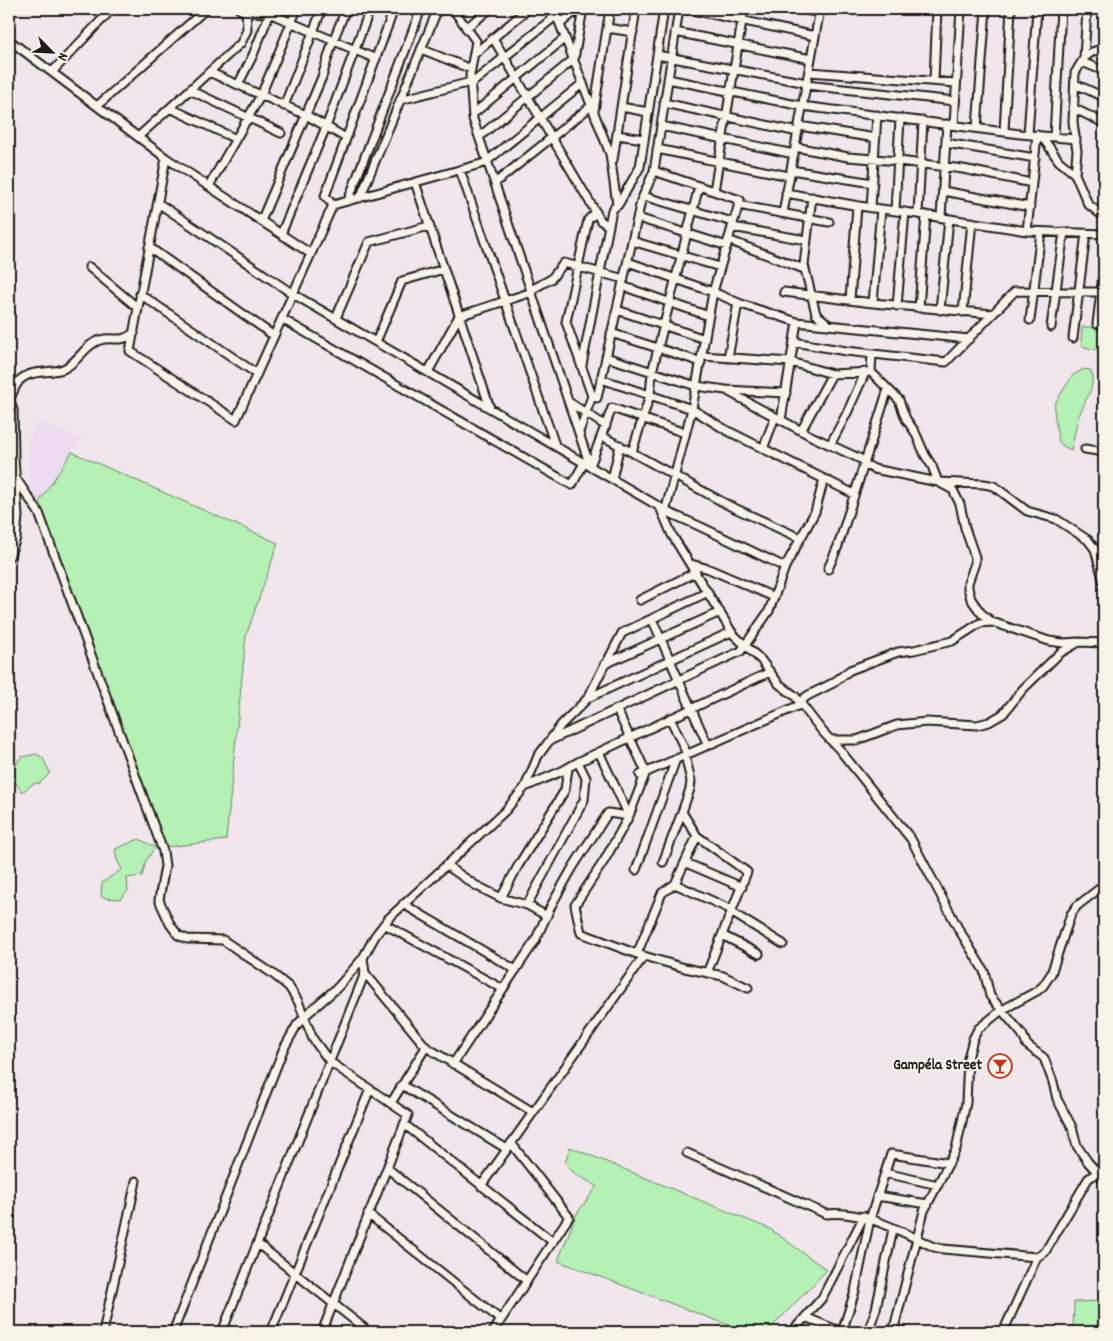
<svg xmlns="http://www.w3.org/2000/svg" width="1113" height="1341" font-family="Dekko,sans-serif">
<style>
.built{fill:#ecdcef}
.green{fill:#b5f0b4;stroke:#688668}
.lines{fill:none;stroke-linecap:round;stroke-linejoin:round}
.street-casing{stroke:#1c1c1c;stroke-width:11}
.street{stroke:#f7f3e8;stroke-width:7}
.labels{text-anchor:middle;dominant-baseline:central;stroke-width:4;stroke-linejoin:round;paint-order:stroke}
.poi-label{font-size:15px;font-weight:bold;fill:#1c1c1c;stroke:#f7f3e8;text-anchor:end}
</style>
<rect width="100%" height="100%" fill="#f1e6ec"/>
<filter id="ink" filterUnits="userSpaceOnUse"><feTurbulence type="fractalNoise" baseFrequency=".02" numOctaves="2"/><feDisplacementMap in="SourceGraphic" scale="10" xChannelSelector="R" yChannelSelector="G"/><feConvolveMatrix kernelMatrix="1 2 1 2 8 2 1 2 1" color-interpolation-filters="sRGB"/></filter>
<g filter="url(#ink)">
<!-- built -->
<path class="built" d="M37,421l44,18 -42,63 -10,-16 -1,-45z"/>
<!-- green -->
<path class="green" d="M1082,327h14l8,3v15l-6,5 -14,-3 -3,-4z
M1084,369l6,1 3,6 -2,13 -13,29 -7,32 -8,-4 -5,-6 -4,-30 1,-7 18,-28z
M72,452l206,91 -32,93 -20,204 -60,7 -127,-345z
M37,754l6,4 7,15 -10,10 -7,1 -11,8 -9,-13 3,-15 5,-7z
M139,839l16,8 -9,14 -4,15 -15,2 1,13 -8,8 -16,-1 -3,-2 1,-13 20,-14 -5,-9 -2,-11z
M570,1147l200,82 57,41 -60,62h-20l-189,-71 18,-46 21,-29 -22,-12 -10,-11z
M1104,1301v31h-31l1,-30z"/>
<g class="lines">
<!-- street casing -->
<g class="street-casing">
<path id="street" d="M239,9l7,3 23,1 107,46
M453,9l23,32 -6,34 3,44 117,347
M554,9l56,145 7,51 -5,5 -30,155
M688,9l127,27
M801,9l19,4
M560,24l18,-15
M466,28l24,-19
M607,28l26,4
M675,32l136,27
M493,38l108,183 8,5
M9,40l157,118 145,96
M421,49l50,20
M474,54l54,-45
M657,55l150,28
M1084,58l3,-49
M1082,62l22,9
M52,72l60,-63
M209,72l97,43 40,23
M809,72l147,11
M668,79l134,27 218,28 56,5
M934,81l3,-72
M471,84l86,-69
M1075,84l29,13
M238,85l15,-30 18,-45
M806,85l149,16
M190,90l91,43
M400,100l71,-18
M664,103l134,29
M97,106l109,-97
M284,106l38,-97
M621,107l27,5
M170,108l66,31
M1073,108l31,15
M594,111l16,-102
M473,114l92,-76
M954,124l7,-115
M661,126l133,28
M799,126l77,12
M977,127l9,-118
M1004,131l7,-122
M1028,134l9,-125
M617,135l27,4
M1037,135l8,6 14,20 16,13 13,30 16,13
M138,137l103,-94 6,-13 -1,-21
M479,137l95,-78 9,-50
M1054,137l7,-128
M946,143l89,15
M795,147l53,10 51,4 64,8 69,14
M657,149l132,27
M166,158l-36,193 106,69 97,-215 155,-43
M613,160l23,-151
M487,161l96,-78
M460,170l95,275
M791,170l82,13
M654,171l86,29 -27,92 -21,117 -28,107
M1075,174l2,-23 -4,-29 2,-49 9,-15 8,-6 12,-4
M415,182l75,226
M495,183l96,-77
M209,186l52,-91 36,-86
M714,191l30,-182
M943,191l87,16
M786,193l73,13 59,8 109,17 77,3
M643,196l90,26
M812,197l-8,68 12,49 13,11
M360,198l77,-187 9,-2
M348,201l73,-192
M158,203l135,91 367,213 12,28 61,99 28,26 18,24 16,12 27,35 17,18 72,90 47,89 26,43 6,25 32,38 5,11 17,13 9,24 4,17 15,28 5,19 11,16 16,18
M333,205l-8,-9 69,-187
M618,205l22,-38 24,-158
M738,205l91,17
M871,208l6,-93
M895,211l5,-93
M596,212l-8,8 -22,102 26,74 5,2 44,-197 13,-30 25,-162
M783,213l37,-204
M918,214l5,-93
M941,217l6,-93
M638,218l89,28
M261,221l61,-144 11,-36 13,-32
M732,227l74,13
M1027,231l10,-96
M281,234l45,-107 44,-118
M728,240l76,29
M632,241l88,26
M149,247l125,89
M628,262l85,30 28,12 56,18 172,17
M89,267l49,41
M622,286l87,30
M531,290l20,-11 13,-16 60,16
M784,292l89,11 120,11
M140,294l117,80
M850,300l7,-94
M873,303l8,-94
M897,306l8,-94
M919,308l7,-93
M617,310l88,29
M940,310l9,-91
M963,312l9,-90
M336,318l33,-76 60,-16
M282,319l290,166 12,-22
M1030,320l11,-88
M1097,324l7,-57
M1051,327l13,-95
M611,333l90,29
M1073,338l13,-105
M376,342l26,-61 42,-12
M794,342l52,9 100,11 69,-71 86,1
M872,354l-1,18 28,28 7,19 9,13 10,23 7,11 6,16 15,8 7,14 5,24 10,29v6l-7,20v5l3,11 10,14 11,9 57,19 14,2 16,-1
M702,356l89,6 41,12 39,-2
M606,357l90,29 30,4 60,3
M728,358l10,-55
M428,372l31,-56 73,-24
M601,379l91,30 34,21 128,64
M729,392l82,44 54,25
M9,397l4,13 1,47 4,59 -2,22 -7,19
M10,399c2,-5 5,-13 9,-18 11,-12 30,-7 44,-12 15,-6 22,-25 37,-29 16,-4 18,4 34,-7
M569,402l37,24
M781,420l16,-98
M801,431l31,-57
M579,432l13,-36
M602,436l128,70 70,32
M830,445l17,-32 18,-40
M763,449l12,-32
M1085,449l19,3
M632,452l18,-57 2,-23 47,-186
M864,464l10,5 64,13 46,2 10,2 33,25 29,8 32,21 7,9 9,34
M590,466l22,-58 73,25
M15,477l24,36 124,338 2,15 -6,34 11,24 8,11 9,4 36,1 50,34 16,13 9,14 15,38 17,23 78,53 -86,217
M612,479l8,-34
M665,511l34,15 86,41
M691,564l18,5 65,28
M828,569l10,-23 50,-157
M640,600l56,-28
M652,619c19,42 36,84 56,126
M606,664l16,-31 86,-41
M588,698l17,-34 115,-52
M800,702l7,-6 26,-13 17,-13 48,-18 16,-2 38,-9 28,-18 12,-1
M617,710l29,62 -17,44 -25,45 -29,44 6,28 56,21 48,14 38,8 25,12
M670,718l17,36
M831,740h26l40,-15 30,-3 50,3 12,-3 14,-8 20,-25 37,-36 19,-11 25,1
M549,741l192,-90 28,-40 16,-44 30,-55 9,-33
M599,752l30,64
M640,775l162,-71
M525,787l13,-31 23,-31 27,-27 143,-66
M697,836l50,36 -40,101
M663,862l19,-50
M686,863l56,24
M446,865l29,20 26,13 26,7 20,11
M636,870l40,-111
M675,884l57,26
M501,898l17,-32 47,-76 3,-22
M403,904l113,66
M527,905l57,-105 2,-22 -8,-16
M731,912l52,32
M384,924l119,65
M722,935l37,19
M637,954l25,-61 13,-9 22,-48 -15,-24 8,-23 1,-8 -6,-26
M363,958l2,15 61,74 107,65
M453,1064l82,-123 17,-37 21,-37 35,-54 21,3
M402,1085l105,64
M391,1103l35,-56
M404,1124l149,118
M687,1153l139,61c38,-4 74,17 108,33l9,2 94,8
M387,1168l140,113
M885,1173l53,12
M481,1186l163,-230
M877,1196l51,8
M368,1214l133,106
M258,1244l111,88
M805,1317l37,15
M103,1332l33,-151
M173,1332l110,-282 14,-25 11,-12 30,-26 25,-29 12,-22 14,-18 116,-107 20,-24 37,-16 16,-9 192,-90
M222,1332l143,-359
M271,1332l99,-243
M493,1332l76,-115 -58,-74
M792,1332l30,-34 42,-82
M842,1332l13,-41 15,-72 21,-65 58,9
M868,1332l8,-23 17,-80
M893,1332l31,-121 32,-62 10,-46 2,-45 5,-19 5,-10 24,-19 35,-19 6,-5 8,-12 20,-60 6,-8 27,-21
M1003,1332l34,-75 8,-5 43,-73 16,-12"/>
</g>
<!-- street -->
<use href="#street" class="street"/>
</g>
</g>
<!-- icons -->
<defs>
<g id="bar-ring" transform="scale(1.25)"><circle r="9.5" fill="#f7f3e8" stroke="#c8321e" stroke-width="1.5"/><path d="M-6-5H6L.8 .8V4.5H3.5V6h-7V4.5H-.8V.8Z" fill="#c8321e"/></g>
</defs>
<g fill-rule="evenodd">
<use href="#bar-ring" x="1000" y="1066"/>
</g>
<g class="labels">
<!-- poi labels -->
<g class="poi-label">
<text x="982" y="1066">Gampéla Street</text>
</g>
</g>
<!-- margin -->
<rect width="1113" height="1341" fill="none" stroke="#f7f3e8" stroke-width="30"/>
<rect x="15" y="15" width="1083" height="1311" fill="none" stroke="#1c1c1c" stroke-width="2" filter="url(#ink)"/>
<!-- north arrow -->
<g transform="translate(52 52) rotate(114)" stroke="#f7f3e8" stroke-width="4" paint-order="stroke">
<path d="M0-4L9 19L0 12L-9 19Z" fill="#1c1c1c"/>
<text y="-8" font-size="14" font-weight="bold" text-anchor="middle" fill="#1c1c1c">N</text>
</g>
</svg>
